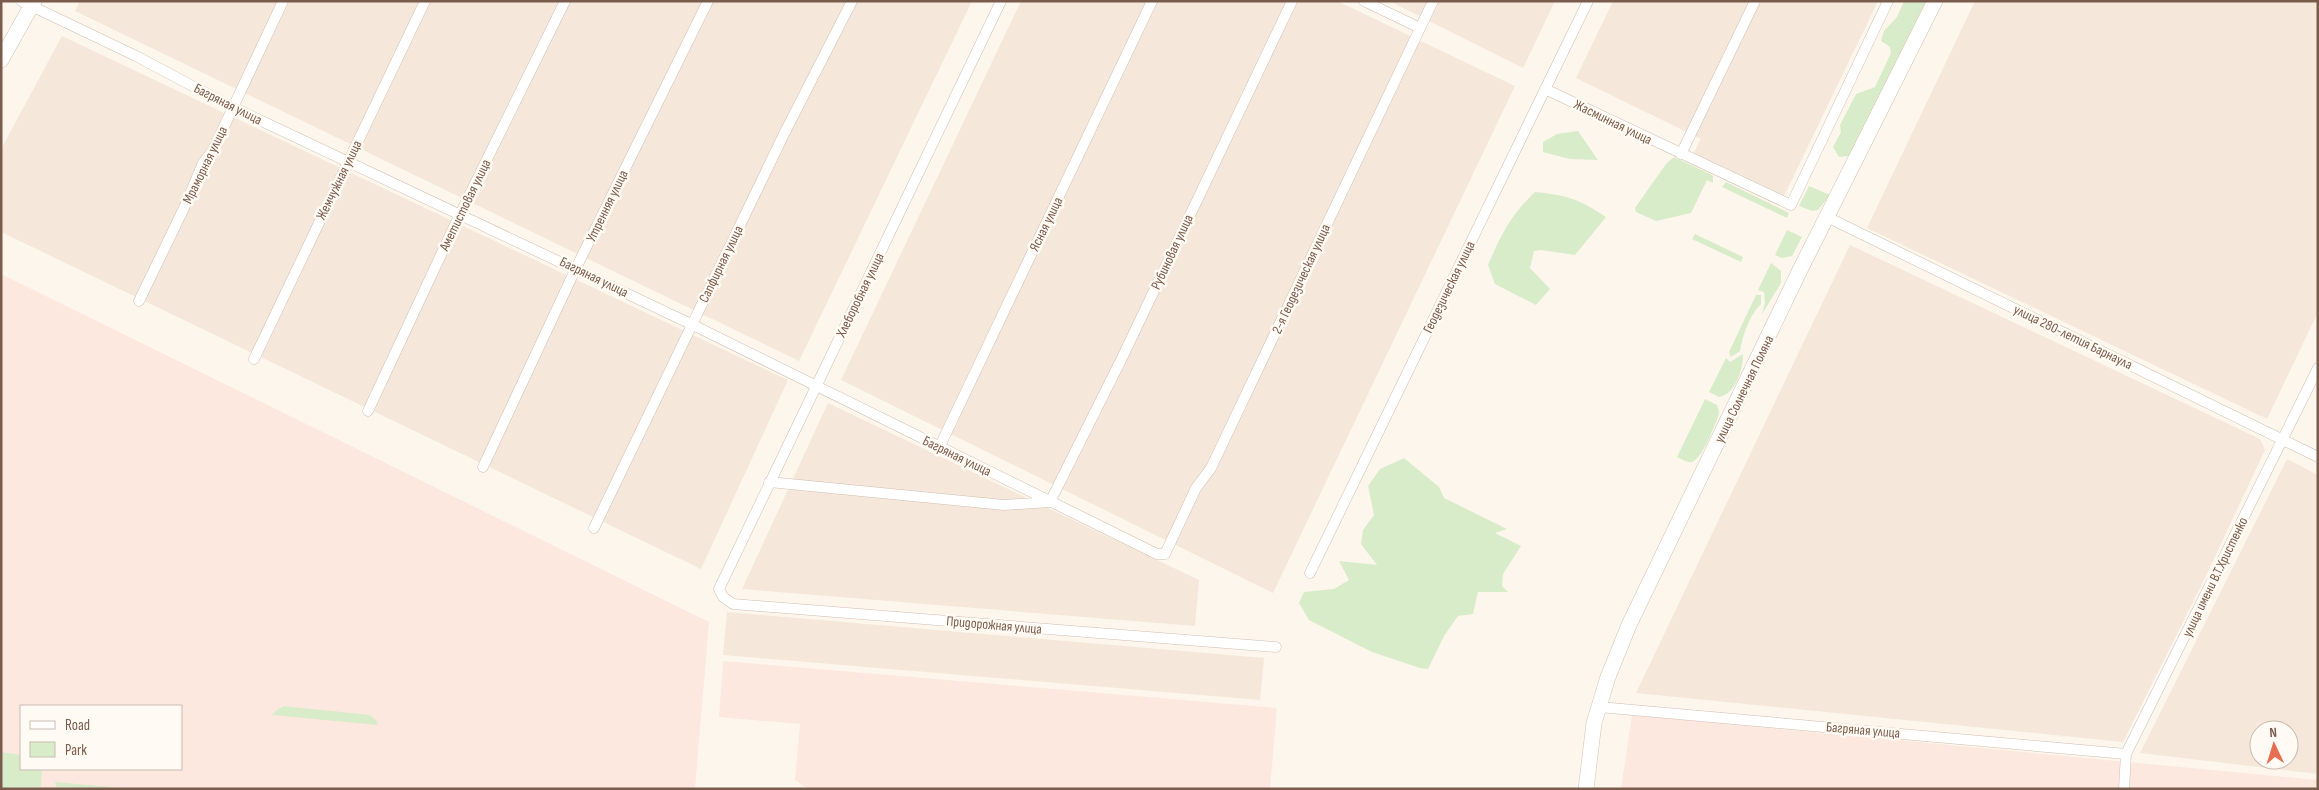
<svg xmlns="http://www.w3.org/2000/svg" width="2319" height="790" font-family="'Sofia Sans Condensed',sans-serif">
<style>
.residential{fill:#f5e8da;fill-rule:evenodd}
.commercial{fill:#fde8e0;fill-rule:evenodd}
.green{fill:#d8ecc9}
.lines{fill:none;stroke-linecap:round;stroke-linejoin:round}
.street-casing{stroke:#d1beb0;stroke-width:11}
.secondary-casing{stroke:#d6c0b0;stroke-width:16}
.street{stroke:#fff;stroke-width:10}
.secondary{stroke:#fff;stroke-width:15}
.labels{text-anchor:middle;dominant-baseline:central;stroke-width:5;stroke-linejoin:round;paint-order:stroke}
.street-label{font-size:14px;fill:#7a5c4d;stroke:#fffaf3}
</style>
<rect width="100%" height="100%" fill="#fdf6ec"/>
<!-- residential -->
<path class="residential" d="M80,1h892l-173,360 -724,-350z
M1021,1h316l178,85 -242,507 -432,-213z
M1389,1h166l-32,67z
M1613,1h265l-94,195 -91,-42 8,-15 -125,-61z
M1975,1h343v311l-51,107 -400,-191z
M62,36l726,344 -87,189 -700,-337v-83z
M1850,245l410,194 5,11 -61,130 -81,162 -487,-49z
M828,403l371,177 -4,46 -453,-37z
M2287,459l31,16v299l-178,-21zM2259,730h30v30h-30z
M727,612l537,46 -4,42 -537,-45z"/>
<!-- commercial -->
<path class="commercial" d="M1,274l708,348 -14,167h-694zM21,706h160v63h-160z
M723,661l554,47 -7,81h-462l-13,-9 5,-56 -81,-7z
M1632,715l686,65v9h-697z"/>
<!-- green -->
<path class="green" d="M1904,1h22l-67,139 -10,16 -10,1 -6,-10 8,-15 -1,-7 16,-31 19,-7 16,-34 -1,-6 -9,-6 3,-10 13,-14z
M1578,131l20,29 -28,-1 -27,-7v-10l14,-8z
M1674,157l36,17 3,2v7l-6,-3 -16,33 -35,8 -20,-9 -1,-4 31,-44z
M1726,182l63,31 -2,5 -65,-31z
M1809,186l21,9 -12,15 -6,1 -13,-5z
M1535,192c32,3 44,7 71,25l-31,38 -34,-5 -7,1 -4,17 20,21 -14,16 -41,-21 -7,-19c14,-32 22,-49 47,-73z
M1787,230l15,7 -10,19 -10,2 -7,-3z
M1695,234l48,23 -2,5 -49,-23z
M1771,263l10,8v12l-19,31 3,-11 -1,-11 -6,-2z
M1756,295h5v9c-12,12 -18,30 -21,47l-9,6 -2,-5z
M1743,354c0,15 -7,40 -24,43l-10,-5 17,-34 4,4z
M1705,399l12,6 2,7 -1,5c-4,10 -16,42 -26,45 -5,1 -10,-3 -15,-5z
M1404,458l35,29 5,11 63,31 -12,4 26,13 -18,28 -1,12 6,6h-30l-5,22 -15,2 -14,20 -16,33 -8,-1 -48,-16 -63,-32 -10,-17 5,-11 30,-3 15,-9 -10,-19 38,4 -16,-21 2,-14 11,-15 -6,-29 12,-17z
M284,706l86,9 6,5 2,5 -106,-10 6,-6z
M1,752l20,3v14h21l-1,17 -3,3 -37,-1z
M55,782l79,7h-77z"/>
<g class="lines">
<!-- street casing -->
<g class="street-casing">
<path id="street" d="M21,1l115,55 96,51 459,217 466,230h8l31,-66 15,-20 222,-467
M1001,1l-282,588 4,8 10,7 543,43
M1364,1l56,27
M1545,89l246,116 97,-204
M1681,154l74,-153
M1827,217l491,240
M139,301l45,-93 19,-45 10,-13 70,-149
M254,359l171,-358
M368,411l92,-197 105,-213
M939,448l213,-447
M483,467l93,-199 132,-267
M769,482l235,23 46,-3 72,-144 170,-357
M594,528l190,-394 68,-133
M1310,573l278,-572
M1599,707l527,47
M2124,789l2,-35 192,-386"/>
</g>
<!-- secondary casing -->
<g class="secondary-casing">
<path id="secondary" d="M1,60l33,-59
M1586,789l8,-66 14,-46 21,-52 171,-355 135,-269"/>
</g>
<!-- street -->
<use href="#street" class="street"/>
<!-- secondary -->
<use href="#secondary" class="secondary"/>
</g>
<g class="labels">
<!-- street labels -->
<g class="street-label">
<text transform="translate(228 104) rotate(27)">Багряная улица</text>
<text transform="translate(1613 122) rotate(26)">Жасминная улица</text>
<text transform="translate(205 165) rotate(-64)">Мраморная улица</text>
<text transform="translate(339 180) rotate(-64)">Жемчужная улица</text>
<text transform="translate(465 205) rotate(-64)">Аметистовая улица</text>
<text transform="translate(607 206) rotate(-64)">Утренняя улица</text>
<text transform="translate(1046 224) rotate(-64)">Ясная улица</text>
<text transform="translate(1172 252) rotate(-65)">Рубиновая улица</text>
<text transform="translate(721 264) rotate(-64)">Сапфирная улица</text>
<text transform="translate(594 277) rotate(26)">Багряная улица</text>
<text transform="translate(1301 279) rotate(-65)">2-я Геодезическая улица</text>
<text transform="translate(1449 287) rotate(-64)">Геодезическая улица</text>
<text transform="translate(860 295) rotate(-64)">Хлеборобная улица</text>
<text transform="translate(2073 337) rotate(26)">улица 280-летия Барнаула</text>
<text transform="translate(1744 389) rotate(-64)">улица Солнечная Поляна</text>
<text transform="translate(957 456) rotate(26)">Багряная улица</text>
<text transform="translate(2215 577) rotate(-64)">улица имени В.Т.Христенко</text>
<text transform="translate(994 625) rotate(5)">Придорожная улица</text>
<text transform="translate(1863 730) rotate(5)">Багряная улица</text>
</g>
</g>
<!-- border -->
<rect width="2319" height="790" fill="none" stroke="#7a5c4d" stroke-width="5"/>
<!-- legend -->
<rect x="20" y="705" width="162" height="65" fill="#fffaf3" stroke="#cabbb1"/>
<rect x="30" y="721" width="25" height="8" fill="#ffffff" stroke="#cabbb1"/>
<text x="65" y="730" font-size="15" fill="#7a5c4d">Road</text>
<rect x="30" y="742" width="25" height="15" fill="#d8ecc9" stroke="#cabbb1"/>
<text x="65" y="755" font-size="15" fill="#7a5c4d">Park</text>
<!-- north arrow -->
<g transform="translate(2274 745) rotate(356)"><circle r="24" fill="#fffaf3" stroke="#cabbb1"/>
<path d="M0-4L9 19L0 12L-9 19Z" fill="#e76f51"/>
<text y="-8" font-size="14" font-weight="bold" text-anchor="middle" fill="#7a5c4d">N</text>
</g>
</svg>
